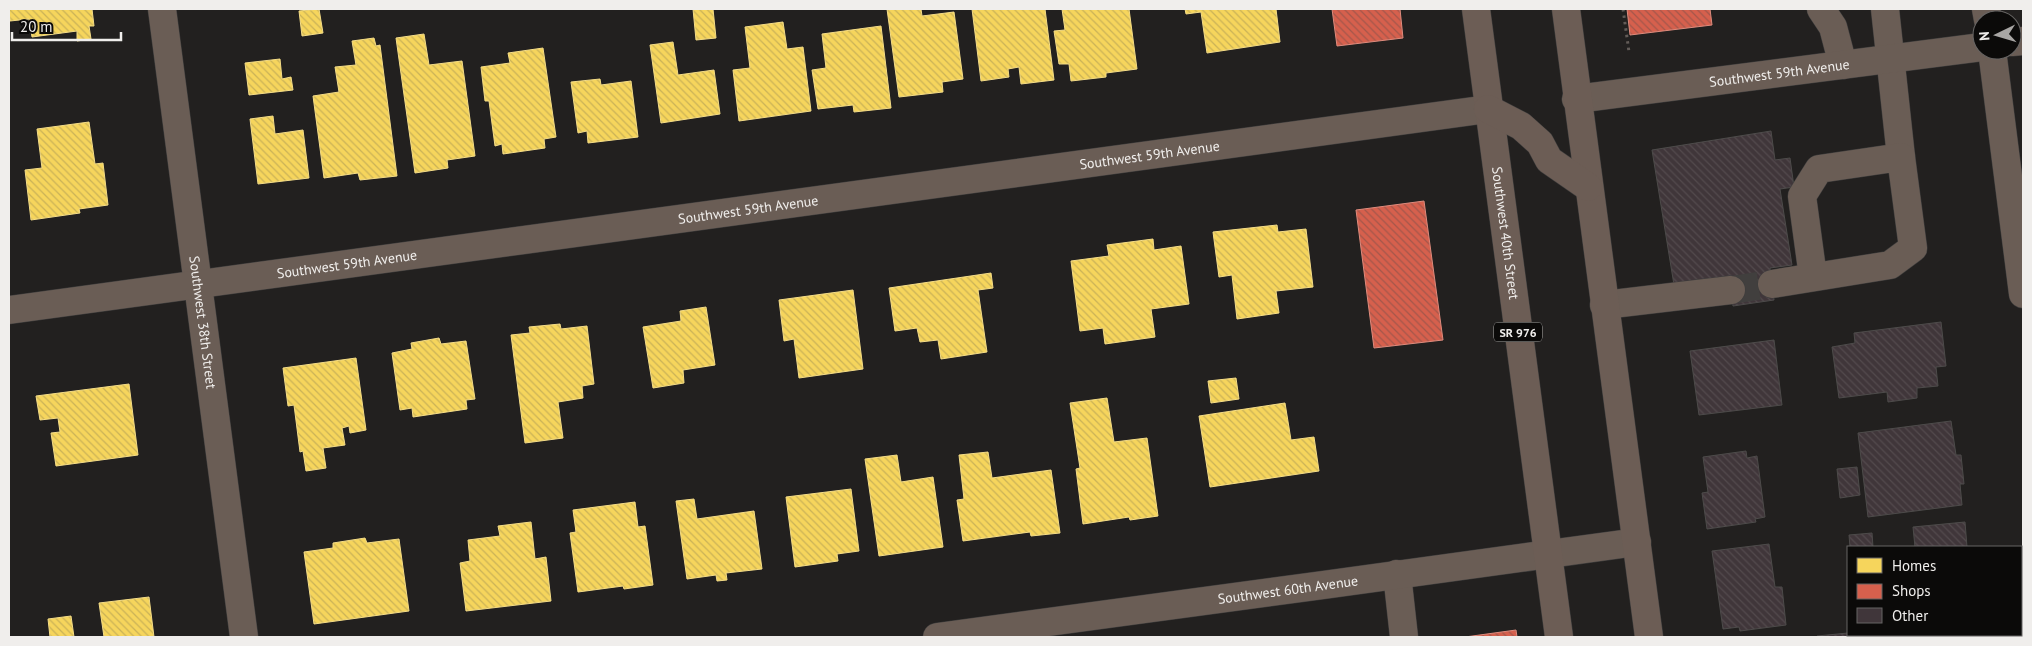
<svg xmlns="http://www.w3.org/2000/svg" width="2032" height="646" font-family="'PT Sans',sans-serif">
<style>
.homes{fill:url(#homes-back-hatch);stroke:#f4dc87}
.shops{fill:url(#shops-back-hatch);stroke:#de8b7d}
.building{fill:url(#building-back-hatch);stroke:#4d4b4a}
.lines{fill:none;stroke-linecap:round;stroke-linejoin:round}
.minor-tunnel{stroke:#413f3e;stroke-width:28;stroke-dasharray:28 14;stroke-linecap:butt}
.minor-casing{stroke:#3e3d3d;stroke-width:29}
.major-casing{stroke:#3e3d3d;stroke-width:29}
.path{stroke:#635c58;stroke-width:3;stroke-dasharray:2.5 4;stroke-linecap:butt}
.minor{stroke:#6a5d55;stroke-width:28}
.major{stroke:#6c5d55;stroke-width:28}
.labels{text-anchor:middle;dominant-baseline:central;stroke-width:5;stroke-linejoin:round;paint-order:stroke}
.shield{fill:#0b0a09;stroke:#abaaa8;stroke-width:1}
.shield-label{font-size:12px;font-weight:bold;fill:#f0eeec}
.street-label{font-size:14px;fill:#f0eeec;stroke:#0b0a09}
</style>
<defs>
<pattern id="homes-back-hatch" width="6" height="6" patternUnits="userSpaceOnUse" patternTransform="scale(1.25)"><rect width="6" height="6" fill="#f6d55c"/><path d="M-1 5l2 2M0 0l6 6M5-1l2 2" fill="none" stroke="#cab257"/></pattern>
<pattern id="shops-back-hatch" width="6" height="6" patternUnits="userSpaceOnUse" patternTransform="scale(1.25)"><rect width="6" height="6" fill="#d6604d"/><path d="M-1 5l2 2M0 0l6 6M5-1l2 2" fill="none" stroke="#a4574b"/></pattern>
<pattern id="building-back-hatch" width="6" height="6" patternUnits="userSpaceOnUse" patternTransform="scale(1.25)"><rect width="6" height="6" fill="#40363a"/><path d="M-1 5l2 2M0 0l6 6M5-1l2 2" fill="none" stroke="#534a4d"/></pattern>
</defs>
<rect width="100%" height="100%" fill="#22201f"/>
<!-- homes -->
<path class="homes" d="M9,9h83l2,17h-5l2,13 -14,2v-10l-45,6 -3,-18 -19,2z
M319,9l4,24 -21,3 -3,-25z
M693,9h20l3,29 -20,2z
M887,9h34l1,7 32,-4 9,67 -21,3 1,10 -44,5z
M972,9h73l9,71 -33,4 -2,-17 -11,2 1,8 -28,4z
M1062,9h67l8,60 -31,4v4l-35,4 -2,-17h-10l-5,-33 11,-1z
M1185,9h91l4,33 -73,11 -6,-41 -15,2z
M783,22l4,27 16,-2 8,64 -72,10 -6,-51 17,-2 -5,-41z
M881,26l10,82 -37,4 -1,-7 -35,4 -6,-39 14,-2 -4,-34z
M424,34l5,31 33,-4 13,95 -28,4 1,8 -33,5 -19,-135z
M374,38l2,8 4,-1 17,131 -37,4 -2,-7 -34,5 -11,-82 26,-4 -4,-25 21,-2 -4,-24z
M673,42l5,33 36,-5 6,44 -59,9 -11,-78z
M543,48l13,89 -12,2 1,9 -42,6 -1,-10 -7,2 -6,-45h-4l-4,-34 29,-4 -2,-10z
M280,59l2,20 9,-2 2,13 -44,5 -4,-32z
M600,79l1,6 30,-4 7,56 -50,6 -1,-12 -9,2 -7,-51z
M273,116l2,18 28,-4 6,48 -51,6 -8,-65z
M89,122l6,42 8,-1 5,42 -29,4 1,4 -49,7 -6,-50 17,-2 -5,-39z
M1277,225l1,7 28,-3 7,58 -37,4 3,22 -42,6 -5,-44 -13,2 -6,-45z
M1153,239l1,11 27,-4 8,58 -38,5 4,28 -50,7 -2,-16 -23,3 -9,-70 38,-5 -2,-11z
M991,273l2,15 -15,2 9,62 -46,7 -3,-19 -18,2 -3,-14 -22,3 -6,-43z
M853,290l10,79 -64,9 -5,-39 -10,2 -5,-41z
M706,307l9,58 -32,5 1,13 -31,5 -10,-61 38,-6 -1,-10z
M560,324l1,5 26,-3 7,58 -12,2 1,12 -25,4 5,36 -38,5 -14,-108 19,-2 -1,-6z
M439,338l2,6 25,-3 9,58 -9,1 1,9 -54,8 -1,-9 -12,2 -8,-57 20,-4 -1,-6z
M356,358l10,72 -16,3 -1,-7 -7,2 3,17 -22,3 3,20 -20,3 -3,-20 -3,1 -6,-47 -6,1 -5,-38z
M1236,378l3,21 -28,4 -3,-22z
M129,384l9,71 -82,11 -5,-33 9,-1 -2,-14 -18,2 -4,-24z
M1107,398l7,44 33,-4 11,78 -28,4 -1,-3 -46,7 -7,-55 4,-1 -10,-65z
M1285,403l6,37 23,-3 5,34 -109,16 -11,-71z
M988,452l4,26 59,-8 9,63 -29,3 -1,-4 -67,9 -6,-41 7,-1 -5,-44z
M897,455l4,27 32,-5 10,70 -64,9 -14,-97z
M851,489l8,62 -22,3 1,7 -43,6 -9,-70z
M694,499l3,20 57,-8 8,58 -36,4 1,7 -10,1 -1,-6 -29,4 -11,-78z
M635,502l3,25 7,-1 8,59 -29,4 -1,-3 -45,6 -8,-59 6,-1 -3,-22z
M531,522l4,37 11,-2 5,44 -85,10 -6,-48 10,-2 -2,-21 32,-4 -2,-10z
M365,538l2,5 32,-4 10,72 -95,13 -10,-72 29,-4v-5z
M149,597l5,40h-50l-5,-34z
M71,616l3,21h-24l-2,-18z"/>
<!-- shops -->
<path class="shops" d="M1332,9h68l3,29 -66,8z
M1627,9h83l2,16 -82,10z
M1424,201l19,139 -69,8 -18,-138z
M1516,630l1,7h-52z"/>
<!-- building -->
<path class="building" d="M1771,131l4,29 15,-2 4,29 -14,2 12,76 -22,3 4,32 -41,6 -4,-30 -55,9 -22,-135z
M1941,322l5,44 -10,1 2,19 -21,2v10l-29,4 -1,-10 -48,6 -7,-51 23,-4 -1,-10z
M1774,340l8,65 -83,10 -9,-64z
M1951,421l5,34h5l3,29h-4l2,21 -94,12 -10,-84z
M1746,451l1,7 10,-2 8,61 -10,2 1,3 -49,7 -5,-36 6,-1 -5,-35z
M1857,467l3,28 -20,3 -3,-29z
M1965,522l2,25h-52l-2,-20z
M1872,533l1,14h-23l-1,-12z
M1769,544l6,43h7l4,38 -46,6 -1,-4 -16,2 -11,-78z
M1848,633l3,4h-34v-1z
M1925,635h52v2h-52z"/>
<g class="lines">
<!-- minor-tunnel -->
<path class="minor-tunnel" d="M1731,290l41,-6"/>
<!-- minor casing -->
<g class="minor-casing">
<g id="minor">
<path id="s1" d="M162,9l82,628"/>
<path d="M1821,9l12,18 10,38"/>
<path d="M1885,9l16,148"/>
<path d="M1986,9l2,11"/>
<path d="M2012,42l11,-1"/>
<path d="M1992,50l31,244"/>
<path id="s2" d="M1576,99l406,-52"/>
<path d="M1772,284l118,-19 23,-17 -12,-91 -82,12 -17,27 11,81"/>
<path d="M1604,305l127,-15"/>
<path id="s3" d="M9,310l1479,-201"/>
<path d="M1397,574l7,63"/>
<path id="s4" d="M937,637c233,-32 467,-62 700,-95"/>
</g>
</g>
<!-- major casing -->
<g class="major-casing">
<g id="major">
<path id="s5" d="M1476,9l83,628"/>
<path d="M1566,9l83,628"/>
<path d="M1488,109l33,17 19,17 9,17 39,27"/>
</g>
</g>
<!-- path -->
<path class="path" d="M1623,9l6,43"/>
<!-- minor -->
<use href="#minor" class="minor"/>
<!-- major -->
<use href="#major" class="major"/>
</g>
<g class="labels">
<!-- shield labels -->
<rect class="shield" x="1494" y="322.5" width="48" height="19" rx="4"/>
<g class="shield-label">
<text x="1518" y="332">SR 976</text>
</g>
<!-- street labels -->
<g class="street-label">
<text stroke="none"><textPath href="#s2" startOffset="205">Southwest 59th Avenue</textPath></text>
<text stroke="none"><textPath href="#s3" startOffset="1151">Southwest 59th Avenue</textPath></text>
<text stroke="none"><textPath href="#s3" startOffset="746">Southwest 59th Avenue</textPath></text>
<text stroke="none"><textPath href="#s5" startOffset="226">Southwest 40th Street</textPath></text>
<text stroke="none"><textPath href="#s3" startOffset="341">Southwest 59th Avenue</textPath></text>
<text stroke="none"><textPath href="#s1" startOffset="316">Southwest 38th Street</textPath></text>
<text stroke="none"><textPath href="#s4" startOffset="354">Southwest 60th Avenue</textPath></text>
</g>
</g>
<!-- border -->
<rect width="2032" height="646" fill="none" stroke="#f0eeec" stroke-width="20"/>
<!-- legend -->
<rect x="1847" y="546" width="175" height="90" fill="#0b0a09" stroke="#676564"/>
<rect x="1857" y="558" width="25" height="15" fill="#f6d55c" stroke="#676564"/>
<text x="1892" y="571" font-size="15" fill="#f0eeec">Homes</text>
<rect x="1857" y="584" width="25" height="15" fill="#d6604d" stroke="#676564"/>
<text x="1892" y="596" font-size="15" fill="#f0eeec">Shops</text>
<rect x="1857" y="608" width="25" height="15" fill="#40363a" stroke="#676564"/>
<text x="1892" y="621" font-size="15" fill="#f0eeec">Other</text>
<!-- north arrow -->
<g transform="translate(1997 35) rotate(265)"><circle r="24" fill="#0b0a09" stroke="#676564"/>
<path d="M0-4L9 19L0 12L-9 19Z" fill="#a8a6a4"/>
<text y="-8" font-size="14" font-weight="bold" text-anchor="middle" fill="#f0eeec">N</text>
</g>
<!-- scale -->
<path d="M12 32v8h109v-8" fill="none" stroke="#f0eeec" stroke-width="2.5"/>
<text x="20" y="32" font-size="15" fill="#f0eeec" stroke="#0b0a09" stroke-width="4" paint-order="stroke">20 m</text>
</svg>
